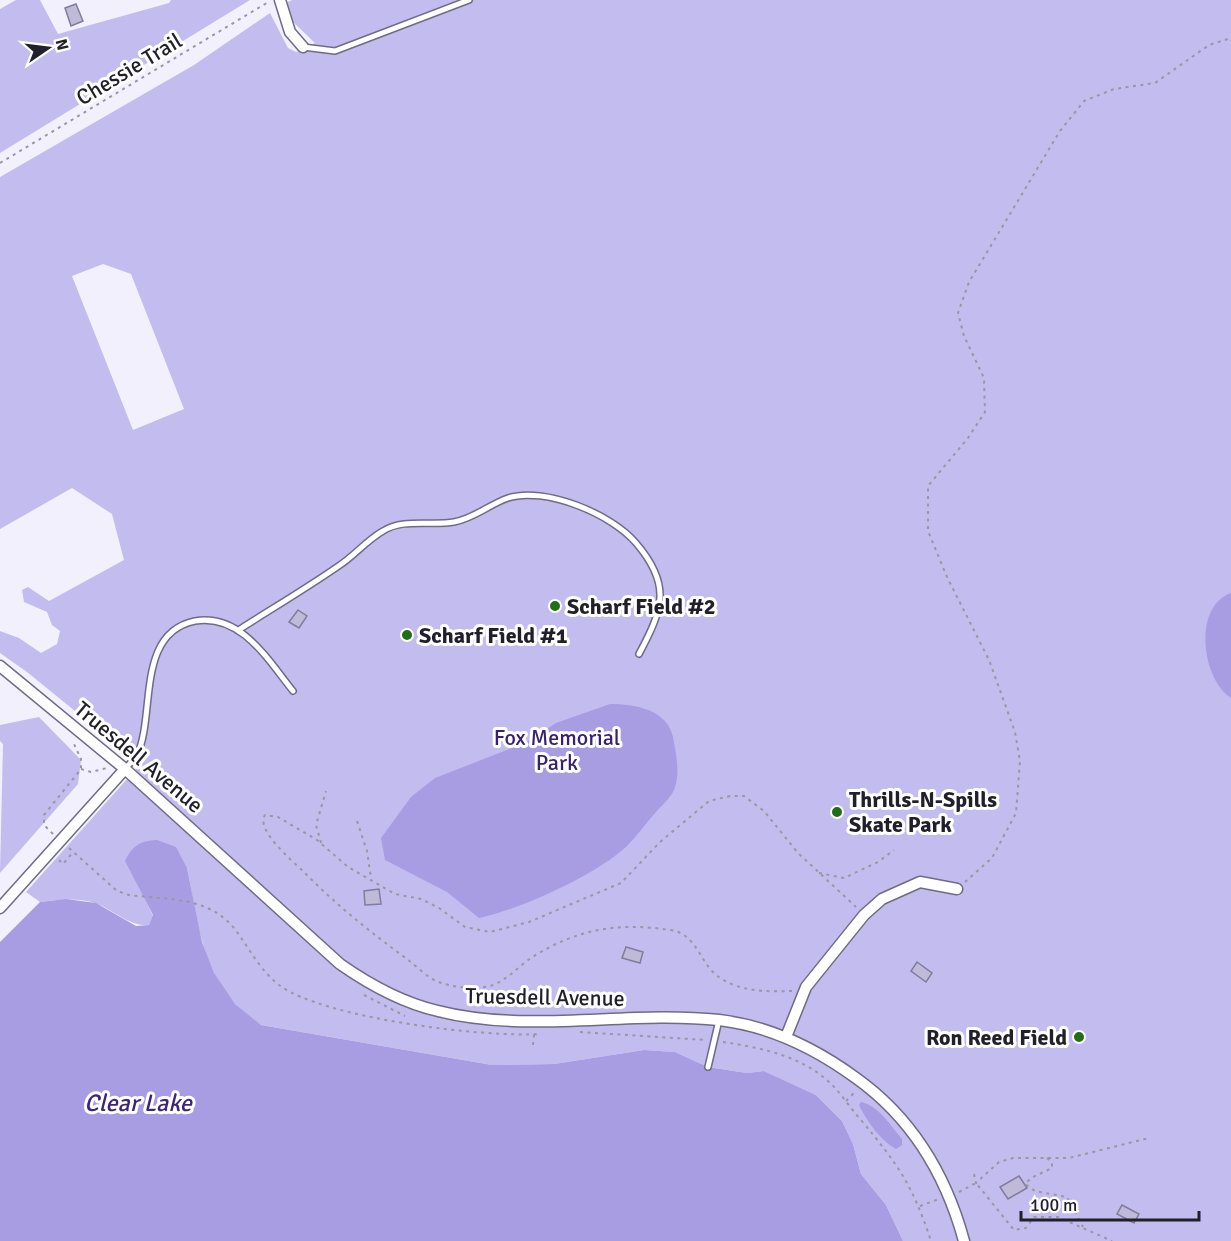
<svg xmlns="http://www.w3.org/2000/svg" width="1231" height="1241" font-family="Signika,sans-serif">
<style>
.green{fill:#c3bcee;fill-rule:evenodd}
.water{fill:#a89de3}
.building{fill:#bebad8;stroke:#807c99;stroke-width:1.5}
.lines{fill:none;stroke-linecap:round;stroke-linejoin:round}
.service-casing{stroke:#6f6b87;stroke-width:8}
.minor-casing{stroke:#6f6b87;stroke-width:13}
.path{stroke:#9997a3;stroke-width:2;stroke-dasharray:3 4.5;stroke-linecap:butt}
.service{stroke:#fff;stroke-width:5}
.minor{stroke:#fff;stroke-width:10}
.poi-dot{fill:#216f14;stroke:#fff;stroke-width:2}
.labels{text-anchor:middle;dominant-baseline:central;stroke-width:6;stroke-linejoin:round;paint-order:stroke}
.street-label{font-size:22px;fill:#211f2a;stroke:#fff}
.poi-label{font-size:22px;font-weight:bold;fill:#211f2a;stroke:#fff;text-anchor:start}
.park-label{font-size:22px;fill:#392172;stroke:#fff}
.water-label{font-size:24px;font-style:italic;fill:#3c2576;stroke:#fff}
</style>
<rect width="100%" height="100%" fill="#f2f0fd"/>
<!-- green -->
<path class="green" d="M16,0h24l18,34 111,-31 2,-3h79l-250,153v-144z
M292,0h939v1241h-328l-17,-36 -25,-31 -8,-30 -11,-23 -26,-26 -52,-24 -17,2 -39,-6 -33,-15 -31,-2 -90,14 -62,1 -231,-40c-8,-6 -17,-13 -25,-20 -35,-35 -39,-91 -49,-137l-61,-8 27,56 -4,9c-21,1 -33,-14 -52,-21 -18,-7 -38,-4 -57,-2l-14,-10 111,-124 -47,-40 1,-4 -64,-52 -27,-19v-22l19,7 22,15 16,-9 3,-13 -8,-6 -5,-13 -23,-10 -2,-12 6,-3 21,14 75,-41 -12,-46 -40,-26 -72,41v-352l194,-112 76,-52 18,35 8,4 19,-9 -22,-21 -7,-19zM103,264l28,10 53,135 -51,21 -61,-154z
M39,717l42,43 -3,24 -78,89 3,-129 -3,-3v-16z"/>
<!-- water -->
<path class="water" d="M1231,593v105c-30,-19 -38,-92 0,-105z
M610,704c24,0 57,5 63,33 3,17 7,34 2,50 -2,9 -13,18 -19,25 -10,11 -19,24 -30,35 -32,29 -105,62 -147,71l-32,-26 -62,-32 -4,-22 30,-41 24,-19 90,-35 31,-20z
M157,840l19,7 11,21 15,74 12,31 21,31 26,21 231,40 62,-1 90,-14 31,2 33,15 39,6 17,-2 52,24 26,26 11,23 8,30 25,31 17,36h-903v-299l40,-40 26,-3 30,4 40,23 13,-1 4,-10 -28,-54c8,-16 15,-20 32,-21z
M861,1102c17,3 30,24 41,37v6l-6,4c-15,-8 -30,-29 -37,-44z"/>
<!-- building -->
<path class="building" d="M76,4l7,17 -12,5 -6,-18z
M298,610l9,6 -8,12 -10,-6z
M379,889l2,15 -16,1 -1,-14z
M626,947l17,5 -3,11 -18,-5z
M917,962l15,11 -6,9 -15,-11z
M1019,1176l8,12 -19,11 -8,-12z
M1122,1205l17,9 -5,9 -17,-9z"/>
<g class="lines">
<!-- service casing -->
<g class="service-casing">
<path id="service" d="M303,47l32,4 134,-51
M240,629c33,-21 67,-41 100,-64 15,-10 27,-25 43,-34 20,-13 48,-5 71,-9 21,-4 34,-17 54,-24 36,-12 104,16 128,45 36,42 27,66 3,111
M125,769c4,-5 9,-9 12,-14 19,-39 -2,-122 58,-134 46,-8 73,39 98,70
M708,1067l11,-47"/>
</g>
<!-- minor casing -->
<g class="minor-casing">
<path id="minor" d="M280,0l10,32 13,15
M0,666l125,103 215,195c30,21 63,39 98,47 91,23 189,-1 281,9 51,6 96,28 137,58 56,40 90,97 108,163
M0,908l125,-139
M786,1037l20,-50 58,-72 18,-16 38,-17 37,7"/>
</g>
<!-- path -->
<path class="path" d="M0,163l270,-162
M81,769l10,3 16,-4
M357,821l10,30 4,27
M53,834l-9,-9v-10l37,-46v-10l-8,-17
M321,843l-5,-18 10,-34
M69,848l48,43 12,4c40,5 82,1 108,37 13,18 24,39 42,53 44,33 206,53 262,49
M59,860l4,4 10,-12
M819,873l25,5 34,-16 16,-12
M965,882l27,-24 24,-45 4,-52 -5,-29 -26,-72 -42,-83 -19,-46v-45l40,-48 17,-26 -1,-34 -20,-42 -6,-23 11,-31 91,-151 24,-30 30,-12 41,-6 54,-38 22,-7
M792,991c-26,1 -57,1 -78,-18 -15,-14 -19,-40 -44,-43 -52,-8 -94,-1 -139,28 -13,9 -25,23 -41,28 -15,4 -40,1 -54,-5 -10,-5 -20,-15 -29,-22 -37,-27 -72,-55 -104,-88 -11,-10 -48,-42 -38,-56l13,2 39,23 31,27 47,27 26,5 18,9 26,19 25,5 39,-10 92,-39 39,-41 49,-41 21,-5h14l20,15 34,42 58,54
M364,995l41,21
M469,1005l2,-17
M580,1032l126,8
M723,1042c40,6 84,15 112,46 9,10 17,22 26,32 38,46 51,64 70,121
M533,1045l1,-11
M846,1101l10,-10
M1047,1158l5,5v5l-21,10 -6,6 10,7 32,6 16,30
M974,1174l2,9 23,-21 14,-4h56l80,-20
M959,1192l17,-9 38,47 12,-2 8,-11h24l54,24
M920,1206l19,-7"/>
<!-- service -->
<use href="#service" class="service"/>
<!-- minor -->
<use href="#minor" class="minor"/>
</g>
<!-- markers -->
<g class="poi-dot">
<circle cx="555" cy="606" r="6"/>
<circle cx="407" cy="635" r="6"/>
<circle cx="837" cy="812" r="6"/>
<circle cx="1079" cy="1037" r="6"/>
</g>
<g class="labels">
<!-- street labels -->
<g class="street-label">
<text transform="translate(129 69) rotate(-31)">Chessie Trail</text>
<text transform="translate(139 757) rotate(40)">Truesdell Avenue</text>
<text transform="translate(545 997) rotate(1)">Truesdell Avenue</text>
</g>
<!-- poi labels -->
<g class="poi-label">
<text x="567" y="606">Scharf Field #2</text>
<text x="419" y="635">Scharf Field #1</text>
<text x="849" y="799">Thrills-N-Spills<tspan x="849" dy="25">Skate Park</tspan></text>
<text x="1067" y="1037" text-anchor="end">Ron Reed Field</text>
</g>
<!-- park labels -->
<g class="park-label">
<text x="557" y="737">Fox Memorial<tspan x="557" dy="25">Park</tspan></text>
</g>
<!-- water labels -->
<g class="water-label">
<text x="138" y="1103">Clear Lake</text>
</g>
</g>
<!-- north arrow -->
<g transform="translate(48 48) rotate(76)" stroke="#ffffff" stroke-width="4.5" paint-order="stroke">
<path d="M0-4.5L10 22L0 15L-10 22Z" fill="#211f2a"/>
<text y="-9" font-size="16" font-weight="bold" text-anchor="middle" fill="#211f2a">N</text>
</g>
<!-- scale -->
<path d="M1021 1211v9h178v-9" fill="none" stroke="#211f2a" stroke-width="3"/>
<text x="1030" y="1211" font-size="18" fill="#211f2a" stroke="#ffffff" stroke-width="4.5" paint-order="stroke">100 m</text>
</svg>
